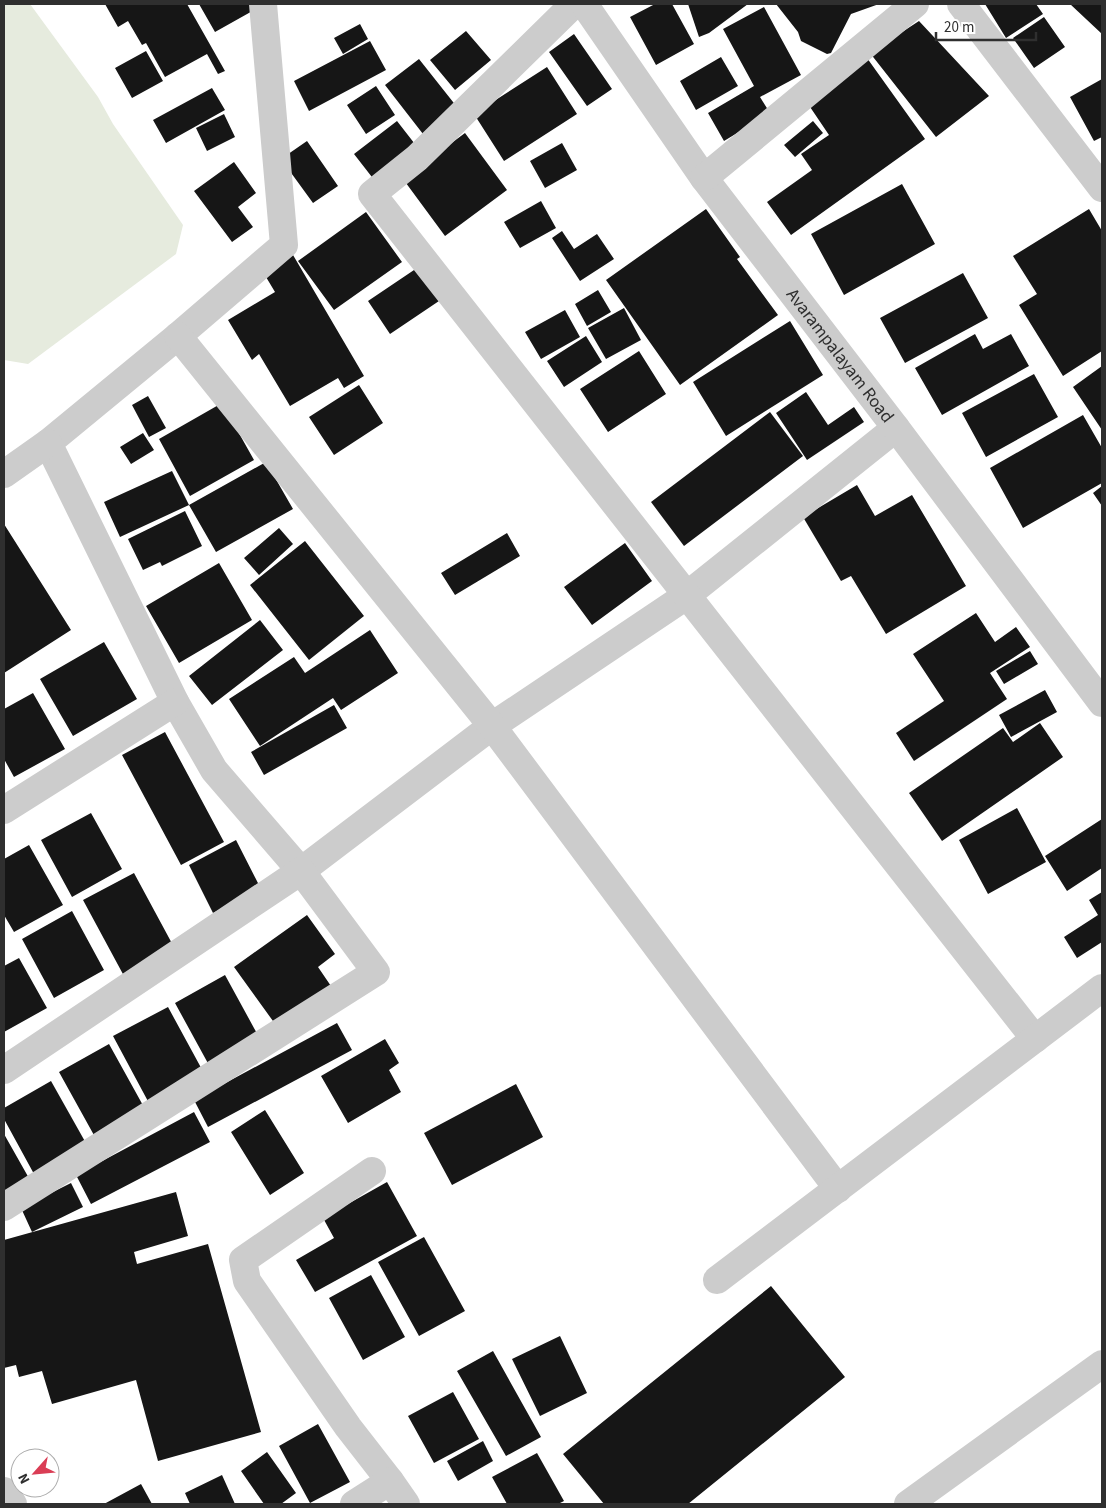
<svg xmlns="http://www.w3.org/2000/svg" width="1106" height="1508" font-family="'Source Sans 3',sans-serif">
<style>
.green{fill:#e6ebde}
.building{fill:#161616}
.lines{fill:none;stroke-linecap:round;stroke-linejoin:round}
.minor{stroke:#ccc;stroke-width:28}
.labels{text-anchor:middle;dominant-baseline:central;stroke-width:5;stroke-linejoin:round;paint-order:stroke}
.street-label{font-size:18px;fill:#2f2f2f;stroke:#fff}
</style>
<rect width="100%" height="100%" fill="#fff"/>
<!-- green -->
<path class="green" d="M4,4h26l68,93 15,27 70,101 -7,29 -148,110 -24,-4z"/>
<!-- building -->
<path class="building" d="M105,4h82l38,67 -7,3 -11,-20 -42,23 -19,-34 -4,2 -14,-24 -10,6z
M199,4h54l3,5 -41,23z
M655,4h17l22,40 -38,21 -26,-48z
M688,4h60l-39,29 -10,4z
M776,4h103l-28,10 -20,39 -4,1 -26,-13 -3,-9z
M985,4h51l7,10 -37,24z
M1070,4h32v30z
M764,7l37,68 -41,22 10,16 -46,28 -16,-28 46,-27 -31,-57z
M1044,17l21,30 -31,21 -21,-30z
M919,21l70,75 -53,41 -66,-84z
M360,24l8,15 -25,15 -9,-16z
M466,31l25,29 -36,30 -25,-30z
M574,34l38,55 -25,17 -38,-54z
M370,41l16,29 -77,41 -15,-30z
M146,51l17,30 -31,17 -17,-30z
M721,57l17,29 -42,24 -16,-29z
M867,58l58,81 -134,96 -24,-33 45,-32 -11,-16 28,-19 -23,-34z
M419,59l38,48 -34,27 -38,-49z
M547,67l30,47 -73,47 -30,-47z
M1102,79v58l-8,4 -24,-44z
M376,86l19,29 -29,19 -19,-29z
M212,88l13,22 -59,33 -13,-23z
M224,114l11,23 -28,14 -11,-23z
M397,121l21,27 -43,33 -21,-27z
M813,121l10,12 -28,24 -11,-12z
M465,133l42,57 -62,46 -42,-57z
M307,141l31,45 -25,17 -32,-44z
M562,143l15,27 -32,18 -15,-27z
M234,162l22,31 -18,14 15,20 -21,15 -38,-51z
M902,184l33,60 -91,51 -33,-61z
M541,201l15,27 -36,20 -16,-26z
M706,209l34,48 -3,2 41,56 -98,70 -74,-105z
M1089,209l13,22v120l-39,25 -44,-71 18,-11 -24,-38z
M366,212l36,50 -68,48 -36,-49z
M562,231l12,18 23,-15 17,25 -34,22 -28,-43z
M293,255l71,121 -20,12 -6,-10 -48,28 -31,-52 -7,6 -24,-40 47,-28 -12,-20z
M417,268l22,33 -49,33 -22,-33z
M963,273l25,45 -83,45 -25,-45z
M598,290l13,22 -24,14 -12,-22z
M624,308l17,32 -35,19 -18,-31z
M565,310l15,27 -39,22 -16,-27z
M790,321l33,54 -97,61 -33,-54z
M975,334l8,15 28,-15 18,32 -87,49 -27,-47z
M586,336l16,26 -38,25 -17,-26z
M639,351l27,43 -58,38 -28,-43z
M1102,366v64l-29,-43z
M1034,374l24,43 -72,40 -24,-44z
M359,385l24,38 -49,32 -25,-38z
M806,392l22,33 26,-18 10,15 -57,38 -31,-47z
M148,396l18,32 -17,9 -17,-32z
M222,403l32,57 -64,36 -31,-57z
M770,412l33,44 -119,90 -33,-44z
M1083,415l19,33v35l-79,45 -33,-60z
M143,433l11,17 -23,14 -11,-17z
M266,462l27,47 -77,43 -27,-47z
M172,471l17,34 -69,32 -16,-35z
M857,485l18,31 37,-21 54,91 -80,48 -35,-58 -10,5 -38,-64z
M1102,486v20l-9,-13z
M185,511l17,35 -40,20 -2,-4 -17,8 -15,-31z
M4,524l67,106 -67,43z
M279,528l14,16 -34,31 -15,-17z
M507,533l13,23 -65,39 -14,-22z
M305,541l59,75 -55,44 -59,-75z
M625,543l27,38 -60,44 -28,-38z
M219,563l33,57 -73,43 -33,-57z
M976,613l19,29 21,-15 14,20 -40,26 17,26 -93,62 -18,-28 48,-32 -31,-47z
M260,620l23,30 -71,55 -23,-29z
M370,630l28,43 -57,37 -8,-12 -73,48 -31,-47 65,-42 11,16z
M104,642l33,57 -64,37 -33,-57z
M1030,651l8,13 -34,20 -8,-13z
M1045,690l12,22 -46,25 -12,-22z
M33,693l32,56 -51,28 -10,-18v-50z
M334,705l13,23 -83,47 -13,-23z
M1040,723l23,34 -121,84 -33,-48 94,-65 10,14z
M165,732l59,110 -43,23 -59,-110z
M1017,808l29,54 -58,32 -29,-54z
M91,813l31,56 -50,28 -31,-57z
M1102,819v49l-35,23 -22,-35z
M236,840l25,49 -48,24 -24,-48z
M29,845l34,60 -49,27 -10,-17v-56z
M134,873l41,76 -51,27 -41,-76z
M1102,892v50l-25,16 -13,-21 34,-22 -9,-15z
M72,911l32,59 -50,28 -32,-59z
M307,915l28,39 -17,13 15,22 -55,39 -44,-61z
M19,958l28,50 -43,24v-66z
M225,975l35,64 -50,28 -35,-64z
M168,1007l37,68 -55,30 -37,-69z
M337,1023l15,27 -144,77 -14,-27z
M385,1039l14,24 -10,7 12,22 -53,31 -27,-47z
M109,1044l36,65 -50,28 -36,-65z
M51,1081l36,64 -53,29 -30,-55v-11z
M516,1084l27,53 -91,48 -28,-52z
M265,1110l39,63 -34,22 -39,-63z
M194,1112l16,30 -119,62 -15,-29z
M4,1134l26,46 -26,15z
M387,1182l30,54 -102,56 -19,-32 38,-22 -11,-20z
M71,1183l12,24 -51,25 -11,-24z
M176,1192l12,44 -54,16 3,12 71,-20 53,188 -103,29 -22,-81 -84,24 -10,-33 -23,6 -3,-12 -12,3v-128z
M424,1237l41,74 -46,25 -41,-74z
M371,1275l34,62 -42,23 -34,-62z
M771,1286l74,91 -157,127h-84l-41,-50z
M560,1336l27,57 -47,23 -28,-57z
M493,1351l48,86 -35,19 -49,-85z
M453,1392l26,47 -45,24 -26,-47z
M318,1424l32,58 -40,21 -31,-57z
M483,1441l10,20 -35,20 -11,-20z
M267,1452l29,41 -15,11h-17l-23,-33z
M537,1453l27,48 -6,3h-51l-15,-27z
M222,1475l13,29h-45l-5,-11z
M141,1484l11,20h-48z"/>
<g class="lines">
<!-- minor -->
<g class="minor">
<path d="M263,4l21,241 -106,91 -130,107 127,259 39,68 87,101 191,-145 194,-130 210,-168"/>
<path d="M574,4l-157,154 -45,36 663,845"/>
<path id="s1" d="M584,4l120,174 192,250 206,275"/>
<path d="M961,4l141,184"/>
<path d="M704,178l211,-174"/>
<path d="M178,336l314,390 346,463"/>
<path d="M4,474l44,-31"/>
<path d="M4,810l171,-108"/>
<path d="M4,1070l297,-199 75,101 -372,235"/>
<path d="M372,1171l-129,89 4,21 101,146 42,54"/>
<path d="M717,1280l385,-292"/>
<path d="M4,1491l9,13"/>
<path d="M354,1504l36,-23 16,23"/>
<path d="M908,1504l194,-140"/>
</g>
</g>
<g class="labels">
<!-- street labels -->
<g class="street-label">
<text stroke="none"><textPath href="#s1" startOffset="435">Avarampalayam Road</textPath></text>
</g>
</g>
<!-- border -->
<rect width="1106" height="1508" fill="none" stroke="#2f2f2f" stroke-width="10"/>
<!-- north arrow -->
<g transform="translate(35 1473) rotate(243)"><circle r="24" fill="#ffffff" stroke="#acacac"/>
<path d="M0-4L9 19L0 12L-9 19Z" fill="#da3d55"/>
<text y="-8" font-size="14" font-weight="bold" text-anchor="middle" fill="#2f2f2f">N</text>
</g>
<!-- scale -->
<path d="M936 32v8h100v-8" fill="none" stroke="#2f2f2f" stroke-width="2.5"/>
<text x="944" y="32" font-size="15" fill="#2f2f2f" stroke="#ffffff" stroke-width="4" paint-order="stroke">20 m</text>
</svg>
